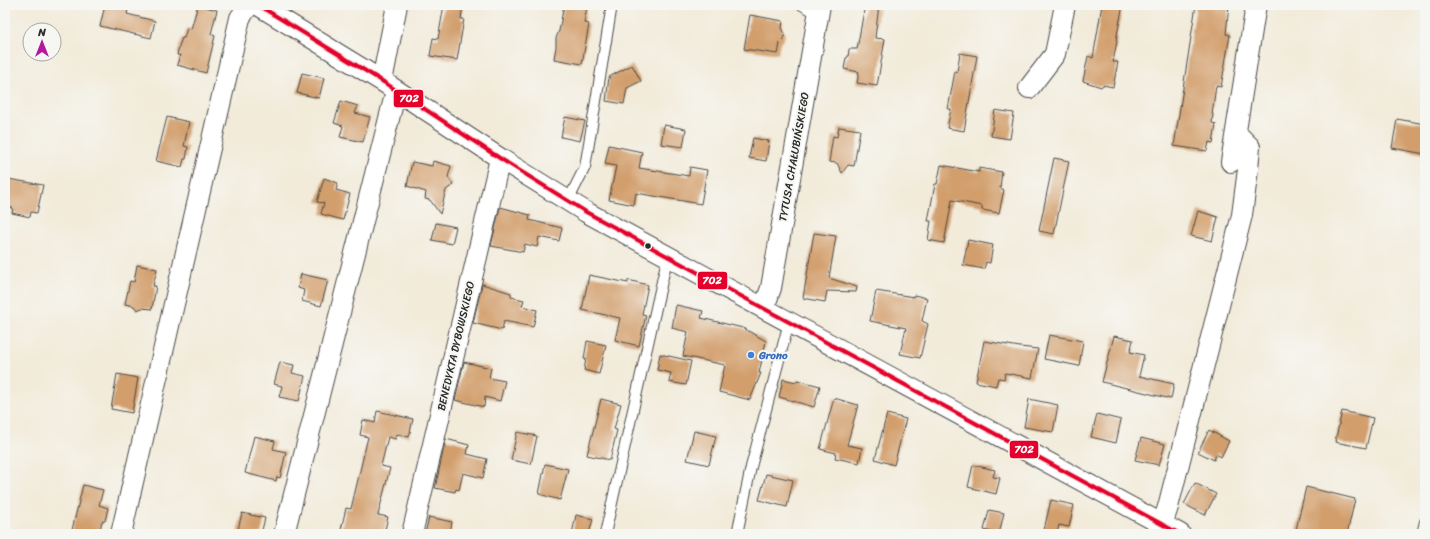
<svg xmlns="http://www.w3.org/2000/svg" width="1430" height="539" font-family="Sriracha,sans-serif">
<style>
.building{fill:#d29e6c}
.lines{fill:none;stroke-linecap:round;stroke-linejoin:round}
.lane-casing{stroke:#494845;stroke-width:12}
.street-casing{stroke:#494845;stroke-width:22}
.lane{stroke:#fff;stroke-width:10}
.street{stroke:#fff;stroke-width:20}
.bus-1-casing{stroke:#f6f6f2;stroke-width:7}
.bus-1{stroke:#e4002b;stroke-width:4}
.bus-dot{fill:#2b2b2b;stroke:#f6f6f2;stroke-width:1.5}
.shop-dot{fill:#3f7fe0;stroke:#f6f6f2;stroke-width:1.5}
.labels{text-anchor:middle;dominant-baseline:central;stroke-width:4;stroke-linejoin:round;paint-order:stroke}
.street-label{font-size:11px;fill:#2b2b2b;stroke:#f6f6f2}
.shop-label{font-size:11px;font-weight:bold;fill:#366cbe;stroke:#f6f6f2;text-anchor:start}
.line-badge{stroke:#f6f6f2;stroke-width:1.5}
.badge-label{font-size:11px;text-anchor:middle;font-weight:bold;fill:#fff}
</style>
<rect width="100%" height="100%" fill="#f6f6f2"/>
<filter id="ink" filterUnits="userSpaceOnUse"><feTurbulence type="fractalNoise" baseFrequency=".025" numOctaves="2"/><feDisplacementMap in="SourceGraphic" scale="8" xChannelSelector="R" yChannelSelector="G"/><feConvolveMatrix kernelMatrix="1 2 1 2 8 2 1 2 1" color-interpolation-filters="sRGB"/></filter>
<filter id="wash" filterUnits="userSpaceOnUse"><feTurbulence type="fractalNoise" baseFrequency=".012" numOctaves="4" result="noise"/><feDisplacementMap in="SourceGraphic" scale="16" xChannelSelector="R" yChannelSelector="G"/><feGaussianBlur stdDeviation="0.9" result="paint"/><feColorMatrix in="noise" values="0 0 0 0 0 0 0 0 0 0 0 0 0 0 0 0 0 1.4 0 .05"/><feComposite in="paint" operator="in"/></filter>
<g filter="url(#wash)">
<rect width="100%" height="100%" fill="#f2ebda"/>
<g id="blocks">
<!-- building -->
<path class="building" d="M105,5h24l-2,9 28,7 -4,17 -51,-12z
M198,5l19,5 -6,24 4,2 -9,37 -29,-8 3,-10h-3l2,-9 3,-8h2l3,-10 4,1z
M444,5h19l-2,14h3l-7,41 -27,-4 3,-18 5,1z
M564,5h13l10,2 -3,16 5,1 -7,40 -28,-5 2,-12v-9l3,-7z
M865,5h14l-4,33 10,1 -8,47 -20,-3 2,-11 -15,-3 2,-11 2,-1 1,-8h8z
M1102,5h21l-7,35 1,1 -4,21h5l-5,25 -10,-2 -2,2 -18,-6 5,-25 5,2z
M1196,5h33l-3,29 4,1 -9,52 -5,-1 -4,28h1l-1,9 4,1 -3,19 -4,-1 -2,9 -33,-5z
M750,15l33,6 -1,7 3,6 -1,5 -4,4 -2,11 -34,-5z
M960,53l17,3 -13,75 -17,-3 4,-19h-3l7,-38 2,1z
M632,65l9,16 -14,7 -3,16 -18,-3 3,-24z
M302,73l22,5 -5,20 -22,-5z
M341,101l17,5 -3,7 15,4 -7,25 -23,-5 3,-11 -9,-3z
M995,110l19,3 -4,26 -19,-3z
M167,117l22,5 -5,24 4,1 -2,12h-2l-2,8 -26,-6z
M565,117l20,4 -5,20 -19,-4z
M1397,119l28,5v30l-33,-6z
M664,125l22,4 -3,18 -22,-3z
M839,127l21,3 -6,36 -6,-1 -6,8 -5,-10 -8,-1 4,-26 4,1z
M753,138l16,3 -3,20 -17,-3z
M609,145l33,7 -3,16 50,8 1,-9 17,3 -6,34 -65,-11 -2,12 -25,-5 7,-34 -11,-2z
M1054,158l15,3 -15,73 -15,-3z
M433,161l18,5 -3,11 5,8 -7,5 -6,24 -10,-14 -5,-1 1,-7 -19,-6 5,-24 20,4z
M941,165l38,7v-4l23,4 -2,16 4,2 -5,23 -17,-3v-4l-30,-6 -8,43 -16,-3 3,-19h-3l7,-37h2z
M324,178l14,5 -2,7 14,4 -7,26 -22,-6 3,-11 -7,-1z
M8,179l35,6 -6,28 -6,-1 -1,5 -18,-4 1,-5 -8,-1v-9z
M500,207l30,8 -1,5 33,8 -3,13 -20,-4 -2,10 -12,-3 -2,8 -32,-6z
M1198,211l20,6 -6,24 -21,-5z
M436,223l20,4 -4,17 -20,-4z
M814,233l22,3 -7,42 28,9 -1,5 -29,-1 -2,11 -22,-4z
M968,240l25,5 -3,18 -4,-1 -2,7 -21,-4z
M137,265l20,4 -4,17h3l-4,23 -10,-1 -5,2 -3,-4 -9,-2 5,-23 4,1z
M301,274l27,6 -7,26 -19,-5 2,-11 -6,-2z
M589,275l39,8v-3l20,5 -6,29 4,1 -7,31 -24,-6 5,-22 -38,-8z
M482,284l29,9v4l13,3 -2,6 15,4 -4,17 -29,-6 -2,9 -29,-7z
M876,291l38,6v-2l13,3 -5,23 6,3 -8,34 -20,-4 6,-26 -36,-7z
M676,305l27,6 -2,7 42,10 23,13 -7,32h2l-11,27 -31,-8 6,-27 -42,-9 5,-24 -16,-4z
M1049,335l34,6 -4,25 -35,-7z
M1114,336l19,4 -3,12 14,3 -5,21 35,8 -3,15 -69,-17z
M587,341l19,4 -7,29 -15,-4 2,-11h-2z
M984,341l36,6 18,2 -6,29 -27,-5 -1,6 -6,-1 -2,8 -20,-4z
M660,354l31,7 -5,24 -17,-3 2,-9 -14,-3z
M280,362l14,3 -2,8 13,3 -6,25 -20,-4 3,-11 -8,-2z
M464,362l27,6 -2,10 16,3 -5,20 -15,-4 -1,10 -29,-7z
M117,374l21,4 -6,35 -21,-4z
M783,379l13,3 1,-2 23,6 -6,21 -35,-10z
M834,398l24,7 -11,40 15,3 -3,15 -24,-5 1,-5 -16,-4z
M601,399l20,5 -7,25 3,1 -7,30 -23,-5z
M1029,399l29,6 -5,27 -29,-5z
M377,411l36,8 -4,18 -12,-3 -1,5 -8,-2 -7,29 9,2 -12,47 10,2 -4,17h-44l6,-26 5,1 17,-72 -8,-2 3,-15 12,3z
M1342,411l31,7 -7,30 -31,-6z
M887,414l19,5 -12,46 -19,-6z
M1097,414l24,6 -5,23 -25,-6z
M1209,430l20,11 -8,16 -5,-3 -2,6 -16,-8z
M694,431l22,5 -7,29 -22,-5z
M517,432l20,4 -6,28 -20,-4z
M254,436l21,5 -2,8 13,3 -6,26 -3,-1 -1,4 -31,-8z
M1141,438l24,6 -6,21 -24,-5z
M446,439l23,6 -2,9 20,5 -4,19 -20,-5 -4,17 -3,-1 -1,3 -20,-4z
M545,464l23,5 -8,31 -21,-6z
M973,465l22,5 -2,7 7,1 -4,16 -28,-7z
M766,474l27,6 -6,27 -28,-7z
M1195,483l21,11 -11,21 -21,-11z
M83,485l20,5 -4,15 9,3 -3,13h-3l-3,13h-28z
M1306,487l49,12 -8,35h-52z
M1051,500l23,5 -5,22 -10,-2 -2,9h-14z
M989,510l15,3 -5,21 -15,-4z
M242,513l23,5 -4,16h-24z
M576,515l17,4 -4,15h-17z
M429,517l23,5 -2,12h-25z"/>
</g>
</g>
<g filter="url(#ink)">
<use href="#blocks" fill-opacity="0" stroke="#494845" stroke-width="1"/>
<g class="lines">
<!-- lane casing -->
<g class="lane-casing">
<path id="lane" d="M802,5l17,9
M568,201l17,-34 27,-162
M605,534l60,-266 4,-11
M737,534l14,-67 38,-145
M1422,534l3,-12"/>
</g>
<!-- street casing -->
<g class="street-casing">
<path id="street" d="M258,5l124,76 119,78 85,53 594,322
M382,81l15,-76
M1029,88l26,-34 10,-49
M1231,162l25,-157
M764,308l7,-20 49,-283
M1162,525l6,-18 74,-292 6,-46 2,-22 -14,-14
M121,534l119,-516 9,-13
M284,534l112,-443
M412,534l86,-367 3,-8"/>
</g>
<!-- lane -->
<use href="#lane" class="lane"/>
<!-- street -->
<use href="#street" class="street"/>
<!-- bus-1 casing -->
<g class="bus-1-casing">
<path id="bus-1" d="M258,5l124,76 119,78 85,53 594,322"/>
</g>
<!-- bus-1 -->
<use href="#bus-1" class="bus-1"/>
</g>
</g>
<!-- markers -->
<circle class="bus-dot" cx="648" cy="246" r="3.5"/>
<circle class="shop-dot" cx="751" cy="355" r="4"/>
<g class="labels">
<!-- street labels -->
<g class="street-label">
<text transform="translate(794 157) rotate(-80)">TYTUSA CHAŁUBIŃSKIEGO</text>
<text transform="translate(456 346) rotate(-77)">BENEDYKTA DYBOWSKIEGO</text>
</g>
<!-- shop labels -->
<g class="shop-label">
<text x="759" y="355">Grono</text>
</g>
</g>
<g class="line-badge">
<rect x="393" y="89" width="31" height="19" rx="4" fill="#e4002b"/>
<rect x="697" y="271" width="31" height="19" rx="4" fill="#e4002b"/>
<rect x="1009" y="440" width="30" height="19" rx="4" fill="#e4002b"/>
</g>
<g class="badge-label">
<text x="409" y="102">702</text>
<text x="712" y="284">702</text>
<text x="1024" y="453">702</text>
</g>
<!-- margin -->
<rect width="1430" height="539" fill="none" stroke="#f6f6f2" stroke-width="20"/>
<!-- north arrow -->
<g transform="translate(42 42)"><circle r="19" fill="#f6f6f2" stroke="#a5a5a2"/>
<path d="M0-3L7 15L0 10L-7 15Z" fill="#b5179e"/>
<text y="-6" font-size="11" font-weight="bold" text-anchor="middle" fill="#2b2b2b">N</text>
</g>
</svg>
